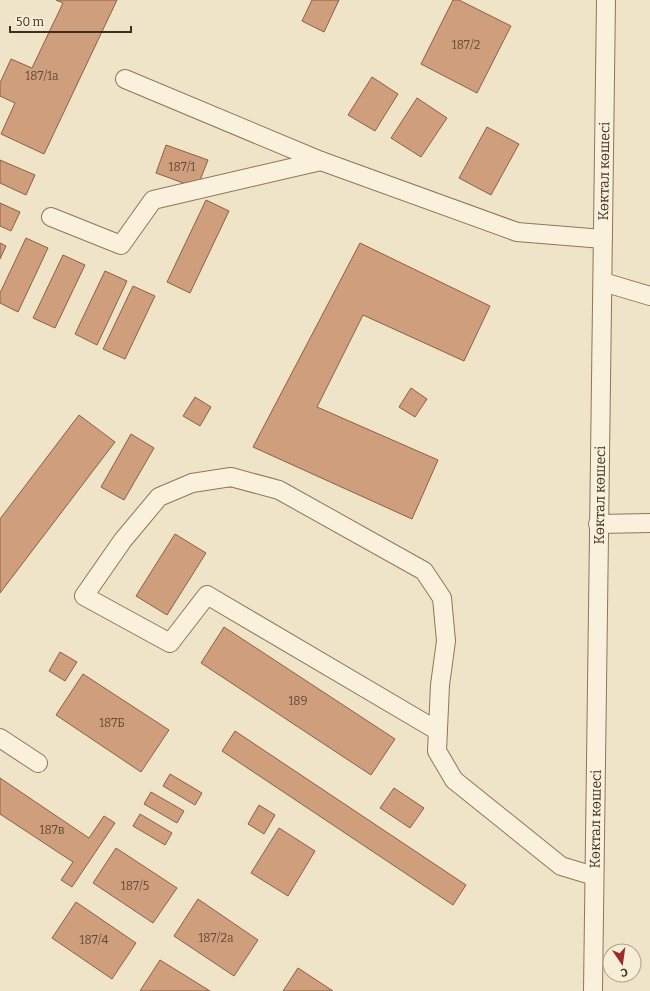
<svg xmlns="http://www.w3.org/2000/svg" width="650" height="991" font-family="Bitter,serif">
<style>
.building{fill:#cf9f7d;stroke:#8d5f41}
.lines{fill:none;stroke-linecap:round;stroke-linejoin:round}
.minor-casing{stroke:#8d765c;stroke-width:20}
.minor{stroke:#faf1dc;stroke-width:18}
.labels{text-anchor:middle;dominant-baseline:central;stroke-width:3;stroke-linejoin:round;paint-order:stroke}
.number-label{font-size:12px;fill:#624a37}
.street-label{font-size:14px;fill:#3d2e20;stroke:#f7eed8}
</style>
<rect width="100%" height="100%" fill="#f0e4c8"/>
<!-- building -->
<path class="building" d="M56,0h61l-73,154 -43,-20 14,-31 -15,-7v-13l11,-24 21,9 31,-65z
M312,0h27l-15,32 -22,-11z
M453,0h6l52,26 -34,67 -56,-29z
M372,77l26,17 -23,37 -27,-16z
M417,98l30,20 -26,39 -30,-19z
M487,127l32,17 -28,51 -32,-17z
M166,145l42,15 -11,28 -41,-15z
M0,160l35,15 -9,20 -26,-12z
M206,200l23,11 -39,82 -23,-11z
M0,203l20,9 -9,19 -11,-5z
M26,238l22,10 -30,64 -18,-9v-10z
M0,243l6,3 -6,13z
M360,243l130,63 -26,55 -101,-46 -46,92 121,53 -26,59 -159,-72z
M63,255l22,10 -30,63 -22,-10z
M105,271l22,10 -30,64 -22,-11z
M133,286l22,10 -30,63 -22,-10z
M411,388l16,11 -12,18 -16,-10z
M195,397l16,10 -11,19 -17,-10z
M79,415l36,27 -115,151v-74z
M131,434l23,14 -30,52 -23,-13z
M175,534l31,19 -39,62 -31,-19z
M224,627l171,112 -24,36 -170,-112z
M60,652l17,10 -12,19 -16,-10z
M83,674l86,56 -28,42 -85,-57z
M235,731l231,154 -13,20 -231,-154z
M170,774l32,19 -7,12 -32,-19z
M0,778l89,60 15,-22 11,7 -43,64 -11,-7 12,-18 -73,-48z
M394,788l30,20 -14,20 -30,-20z
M151,792l33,19 -7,12 -33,-19z
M259,805l16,10 -11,19 -16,-10z
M140,814l32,19 -7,12 -32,-19z
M279,828l36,23 -27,45 -37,-23z
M116,848l61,40 -24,35 -60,-40z
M198,899l60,41 -24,36 -60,-40z
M76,902l60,41 -24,36 -60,-41z
M160,960l50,31h-70z
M298,968l35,23h-50z"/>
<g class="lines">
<!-- minor casing -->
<g class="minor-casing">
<g id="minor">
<path d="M125,79l196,82 196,71 86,7"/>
<path d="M51,217l70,28 32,-45 168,-39"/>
<path d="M603,282l47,14"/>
<path d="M598,524l52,-1"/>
<path d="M438,731l-231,-136 -37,48 -86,-47 39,-56 36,-43 33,-14 39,-6 48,13 145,81 18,27 4,43 -6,44 -3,66 17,29 107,86 33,10"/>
<path d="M0,738l38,25"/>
<path id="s1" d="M593,991l13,-991"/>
</g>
</g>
<!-- minor -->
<use href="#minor" class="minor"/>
</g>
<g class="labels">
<!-- number labels -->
<g class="number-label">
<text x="466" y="45">187/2</text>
<text x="42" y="76">187/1а</text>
<text x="182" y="167">187/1</text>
<text x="298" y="701">189</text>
<text x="112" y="723">187Б</text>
<text x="52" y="830">187в</text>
<text x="135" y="886">187/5</text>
<text x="216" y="938">187/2а</text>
<text x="94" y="940">187/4</text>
</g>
<!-- street labels -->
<g class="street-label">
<text stroke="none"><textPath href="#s1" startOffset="820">Көктал көшесі</textPath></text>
<text stroke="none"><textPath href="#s1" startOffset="496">Көктал көшесі</textPath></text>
<text stroke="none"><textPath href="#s1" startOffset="172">Көктал көшесі</textPath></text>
</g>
</g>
<!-- north arrow -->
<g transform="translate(622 963) rotate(167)"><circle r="19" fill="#f7eed8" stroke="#ada18e"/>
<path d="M0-3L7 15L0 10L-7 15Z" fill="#9e2a2b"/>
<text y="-6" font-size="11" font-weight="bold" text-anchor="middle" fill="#3d2e20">С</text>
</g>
<!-- scale -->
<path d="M10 26v6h121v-6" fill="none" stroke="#3d2e20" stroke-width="2"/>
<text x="16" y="26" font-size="12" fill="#3d2e20" stroke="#f7eed8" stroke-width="3" paint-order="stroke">50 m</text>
</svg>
